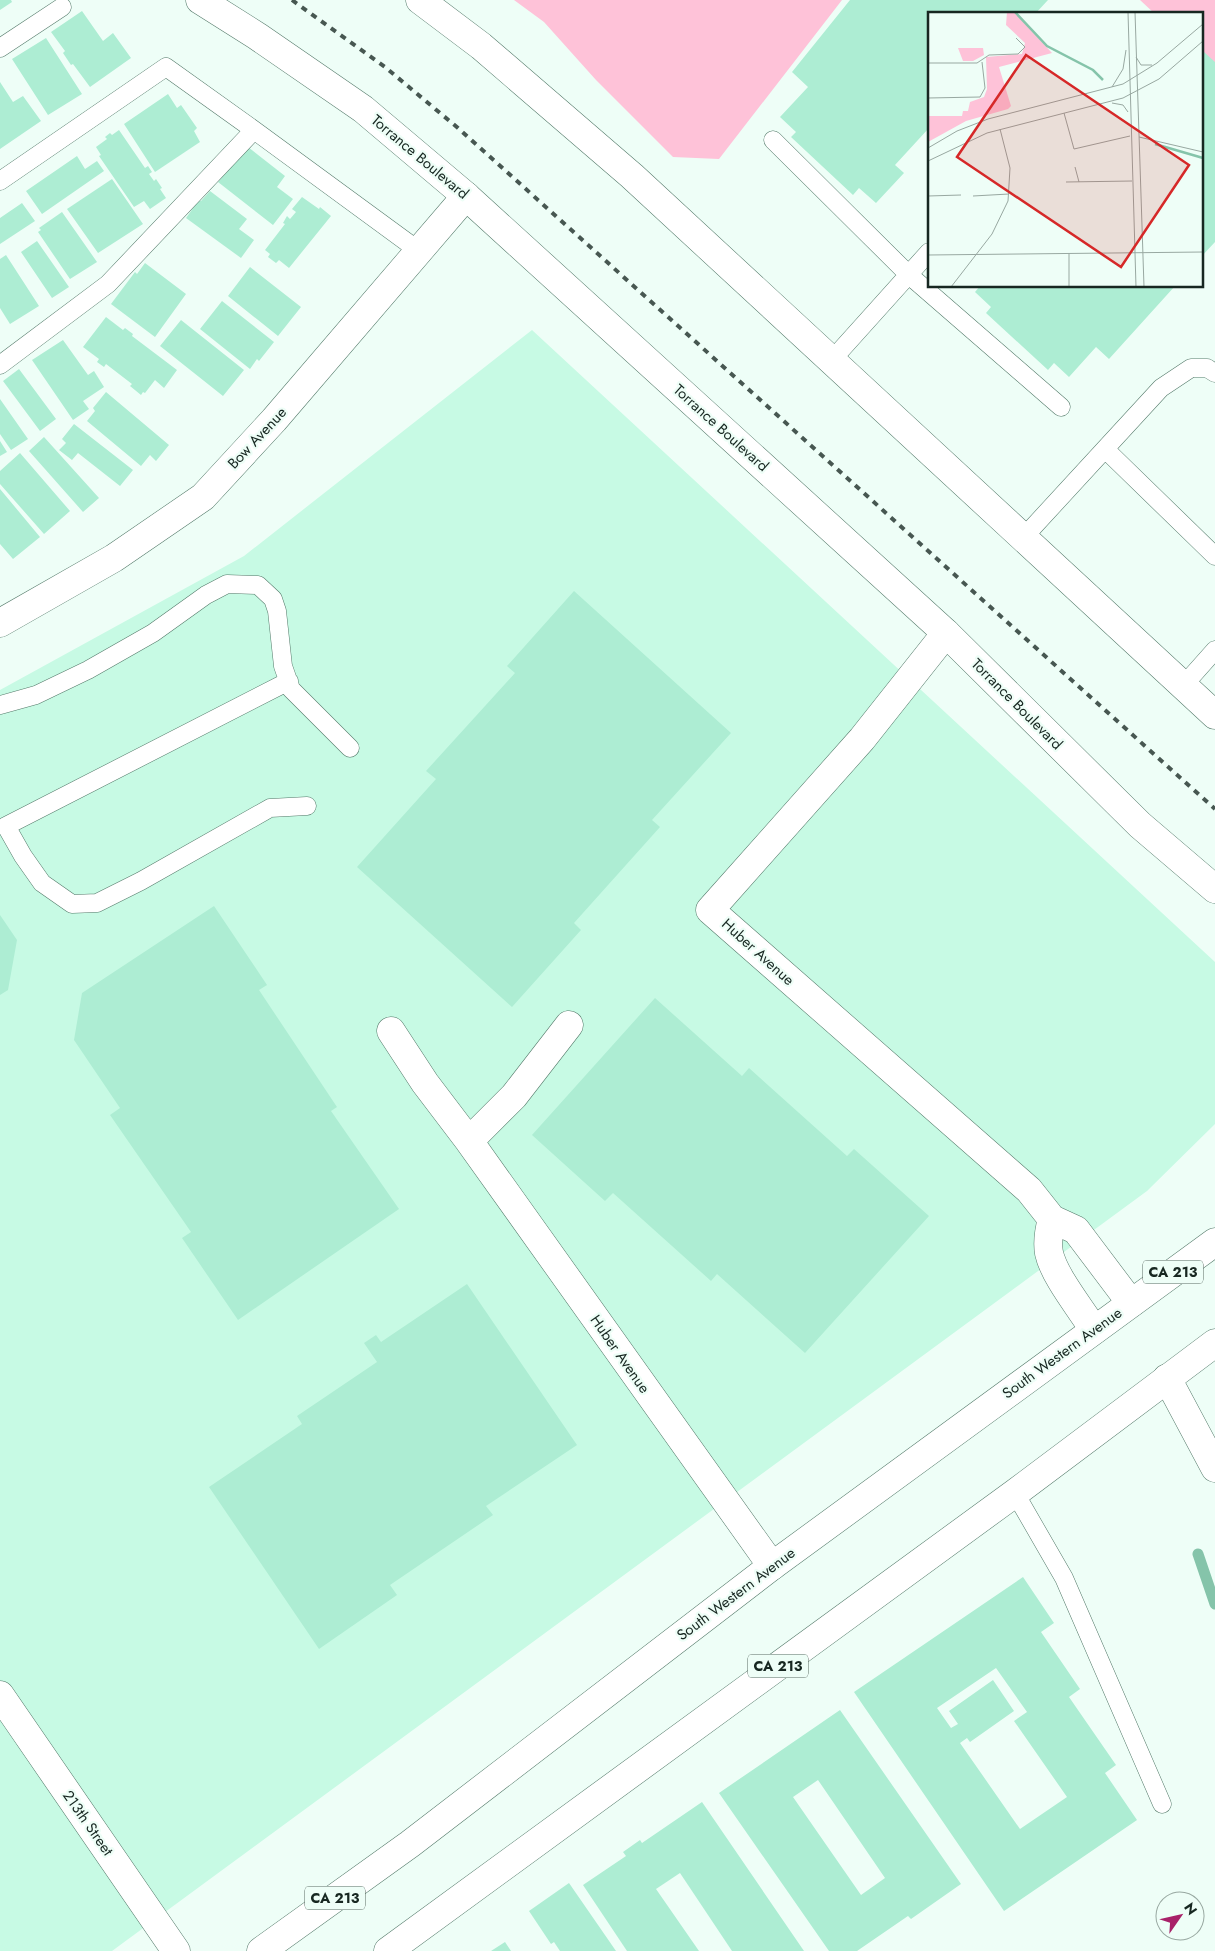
<svg xmlns="http://www.w3.org/2000/svg" width="1215" height="1951" font-family="Jost,sans-serif">
<style>
.built{fill:#c7fae4}
.green{fill:#fec2d8}
.lines{fill:none;stroke-linecap:round;stroke-linejoin:round}
.stream{stroke:#85c4aa;stroke-width:11}
.building{fill:#adedd3;fill-rule:evenodd}
.service-casing{stroke:#537969;stroke-width:19}
.minor-casing{stroke:#537969;stroke-width:29}
.tertiary-casing{stroke:#537969;stroke-width:29}
.primary-casing{stroke:#537969;stroke-width:29}
.service{stroke:#fff;stroke-width:18}
.minor{stroke:#fff;stroke-width:28}
.tertiary{stroke:#fff;stroke-width:28}
.primary{stroke:#fff;stroke-width:28}
.rail{stroke:#475751;stroke-width:4;stroke-dasharray:6 6;stroke-linecap:butt}
.labels{text-anchor:middle;dominant-baseline:central;stroke-width:4.5;stroke-linejoin:round;paint-order:stroke}
.shield{fill:#eefef7;stroke:#586861;stroke-width:1}
.shield-label{font-size:14px;font-weight:bold;fill:#172721}
.street-label{font-size:15px;fill:#172721;stroke:#eefef7}
.inset-river{fill:none;stroke:#85c4aa;stroke-width:2.5}
.inset-road{fill:none;stroke:#98a8a1;stroke-width:1}
.view{fill:#d62828;fill-opacity:0.15;stroke:#d62828;stroke-width:2.5}
.inset-edge{fill:none;stroke:#172721;stroke-width:2.5}
</style>
<rect width="100%" height="100%" fill="#eefef7"/>
<!-- built -->
<path class="built" d="M532,330l683,632v162l-68,67 -1035,760h-112v-1261l244,-134z"/>
<!-- green -->
<path class="green" d="M514,0h328l-123,159 -46,-2 -77,-77 -52,-58z
M1140,0h75v69l-14,-13v-42h-46z"/>
<g class="lines">
<!-- stream -->
<path class="stream" d="M1198,1554l17,50"/>
</g>
<!-- building -->
<path class="building" d="M0,0h11l1,2 -12,8z
M850,0h198l-13,14h-106v114l-34,37 9,8 -28,30 -17,-15 -6,7 -62,-58 5,-5 -16,-15 28,-30 -16,-15z
M82,11l21,30 10,-8 18,25 -41,29 -17,-23 -2,1 -8,-12 2,-2 -14,-19z
M46,38l36,56 -34,21 -36,-56z
M1204,52l11,10v180l-14,15v-201z
M0,82l13,20 10,-6 18,25 -41,28z
M168,94l9,14 4,-3 16,23 -3,3 6,11 -45,30 -31,-48z
M119,130l26,38 3,-2 4,6 -3,2 5,7 2,-2 6,9 -2,1 6,9 -16,11 -6,-8 -10,6 -35,-51 2,-1 -5,-8 11,-8 -2,-2 5,-4 2,2z
M248,147l37,29 -8,11 16,12 -20,26 -55,-43z
M77,156l8,13 12,-8 7,10 -62,43 -16,-23z
M112,179l31,45 -45,29 -31,-44z
M210,191l37,28 -8,10 15,11 -13,18 -55,-40 13,-18 2,1z
M302,197l17,12 1,-2 11,9 -42,52 -10,-8 -3,3 -8,-6 2,-3 -5,-4 20,-26 -2,-1 4,-7 3,3 6,-7 -4,-3z
M22,203l13,18 -35,23v-26z
M62,212l35,50 -27,17 -32,-47 3,-2 -2,-2z
M37,241l32,46 -17,11 -31,-46z
M6,255l33,51 -29,18 -10,-16v-49z
M145,263l41,31 -31,43 -44,-33 24,-32 2,2z
M250,267l51,40 -23,29 -50,-40z
M980,286h195l-66,73 -13,-12 -27,30 -15,-14 -6,7 -62,-57 5,-6 -16,-15z
M222,301l52,41 -15,19 -2,-2 -7,10 -50,-40z
M106,317l17,13 2,-2 8,6 -1,2 45,34 -13,18 -9,-8 -10,13 -2,-1 -2,3 -11,-9 2,-2 -26,-20 -2,3 -7,-5 2,-3 -16,-12z
M181,320l63,50 -21,26 -63,-50z
M63,340l25,35 6,-4 10,16 -21,14 6,8 -16,11 -41,-60z
M19,369l37,50 -16,12 -37,-50z
M106,392l63,53 -13,16 -6,-6 -9,11 -54,-45 8,-10 -2,-3z
M0,399l28,40 -17,11 -11,-16z
M74,424l59,46 -13,16 -42,-33 -6,7 -13,-10 7,-7 -4,-4z
M44,437l55,61 -16,14 -54,-61z
M0,441l7,11 -7,4z
M20,453l50,58 -26,23 -44,-50v-13z
M0,489l40,48 -27,22 -13,-15z
M574,591l157,142 -79,87 8,7 -86,96 7,7 -69,77 -155,-140 79,-88 -10,-8 89,-98 -8,-7z
M214,906l53,79 -8,5 78,117 -6,4 68,98 -161,111 -56,-82 9,-6 -81,-117 10,-7 -46,-68 8,-47z
M0,915l17,25 -9,50 -8,5z
M655,998l87,78 7,-8 98,88 7,-7 75,67 -124,137 -88,-79 -6,7 -98,-88 -8,8 -73,-66z
M467,1284l110,161 -91,61 7,9 -103,70 7,10 -78,54 -110,-162 93,-63 -5,-8 80,-54 -13,-19 12,-8 5,7z
M1023,1577l31,46 -13,9 39,57 -11,8 47,68 -11,8 32,47 -133,91 -150,-219zM996,1668l31,44 -13,9 53,76 -47,32 -60,-86 7,-5 3,4 44,-31 -21,-31 -44,31 9,13 -7,4 -14,-20z
M840,1710l121,174 -50,35 -3,-3 -51,35h-28l-110,-158zM818,1780l67,98 -24,17 -68,-98z
M702,1802l102,149h-72l-52,-78 -24,16 43,62h-72l-44,-66 43,-29 -3,-4 17,-12 2,3z
M569,1883l47,68h-56l-6,-9 -3,2 -22,-33z
M505,1942l6,9h-20z"/>
<g class="lines">
<!-- service casing -->
<g class="service-casing">
<path id="service" d="M0,48l62,-41
M773,140l136,135 152,132
M0,181l166,-114 88,63 165,121
M831,361l98,-109
M0,365l108,-81 146,-154
M1105,449l110,107
M1023,538l138,-150 30,-20h16l8,5
M289,681l-283,145 17,30 19,27 30,21 25,-1 44,-22 129,-73 37,-2
M1183,686l32,-36
M0,705l36,-10 52,-25 65,-37 53,-38 21,-11 31,1 15,14 4,12 6,55 8,23 59,59
M1015,1493l49,85 98,226"/>
</g>
<!-- minor casing -->
<g class="minor-casing">
<path id="minor" d="M0,623l114,-65 89,-61 71,-77 192,-224
M946,633l-84,106 -152,171 319,280 23,29 24,11 55,73
M391,1031l34,52 44,58 303,425
M469,1141l45,-45 55,-71
M1052,1219c-3,11 -5,23 -3,34 5,23 32,56 45,77
M1167,1378l48,90"/>
</g>
<!-- tertiary casing -->
<g class="tertiary-casing">
<path id="tertiary" d="M0,1695l176,256"/>
</g>
<!-- primary casing -->
<g class="primary-casing">
<path id="primary" d="M200,0l57,36 106,73 103,87 480,437 194,192 75,64
M420,0l61,46 151,130 583,539
M261,1951l149,-107 362,-278 443,-324
M388,1951l627,-458 200,-150"/>
</g>
<!-- service -->
<use href="#service" class="service"/>
<!-- minor -->
<use href="#minor" class="minor"/>
<!-- tertiary -->
<use href="#tertiary" class="tertiary"/>
<!-- primary -->
<use href="#primary" class="primary"/>
<!-- rail -->
<path class="rail" d="M292,0l93,67 73,61 757,681"/>
</g>
<g class="labels">
<!-- shield labels -->
<g class="shield">
<rect x="1143" y="1260.5" width="60" height="23" rx="4"/>
<rect x="748" y="1654.5" width="60" height="23" rx="4"/>
<rect x="305" y="1886.5" width="60" height="23" rx="4"/>
</g>
<g class="shield-label">
<text x="1173" y="1272">CA 213</text>
<text x="778" y="1666">CA 213</text>
<text x="335" y="1898">CA 213</text>
</g>
<!-- street labels -->
<g class="street-label">
<text transform="translate(420 157) rotate(40)">Torrance Boulevard</text>
<text transform="translate(721 428) rotate(42)">Torrance Boulevard</text>
<text transform="translate(257 438) rotate(-47)">Bow Avenue</text>
<text transform="translate(1017 704) rotate(45)">Torrance Boulevard</text>
<text transform="translate(758 952) rotate(42)">Huber Avenue</text>
<text transform="translate(1062 1353) rotate(-36)">South Western Avenue</text>
<text transform="translate(620 1354) rotate(55)">Huber Avenue</text>
<text transform="translate(736 1594) rotate(-37)">South Western Avenue</text>
<text transform="translate(88 1823) rotate(55)">213th Street</text>
</g>
</g>
<!-- overview -->
<g transform="translate(928 12)">
<rect width="275" height="275" fill="#eefef7"/>
<path d="M79,0h7l38,41 -53,14 12,39 -3,3 -42,12 -38,21v-26h34l1,-5h5l2,-9 14,-5 3,-8 -1,-32 36,-3 3,-11 -19,-18zM30,36h25l1,7 -11,6h-10z" fill="#fec2d8"/>
<path class="inset-river" d="M87,0l32,34 46,24 10,10M227,132l48,14"/>
<path class="inset-road" d="M200,0l8,275M207,0l9,275M208,45l5,8h11M0,51h49l12,-8 29,-1 7,-7 -9,-9M184,75l11,-18 3,-19M0,86l52,-1 5,-9 -3,-26M184,91l11,2 5,7M136,101l10,36 56,-13M211,125l64,15M0,136l29,-17 31,-12 135,-35 34,-21 46,-39M0,149l59,-28 136,-35 36,-19 44,-38M147,155l4,15M138,170l66,-1M0,184l33,-1M45,184l36,-2M141,241v34M0,243l275,-3M23,275l41,-53 16,-33 2,-33 -10,-39"/>
<path class="view" d="M98,43l163,110 -68,102 -164,-110z"/>
<rect width="275" height="275" class="inset-edge"/>
</g>
<!-- north arrow -->
<g transform="translate(1180 1916) rotate(56)"><circle r="24" fill="#eefef7" stroke="#98a8a1"/>
<path d="M0-4L9 19L0 12L-9 19Z" fill="#a82169"/>
<text y="-8" font-size="14" font-weight="bold" text-anchor="middle" fill="#172721">N</text>
</g>
</svg>
